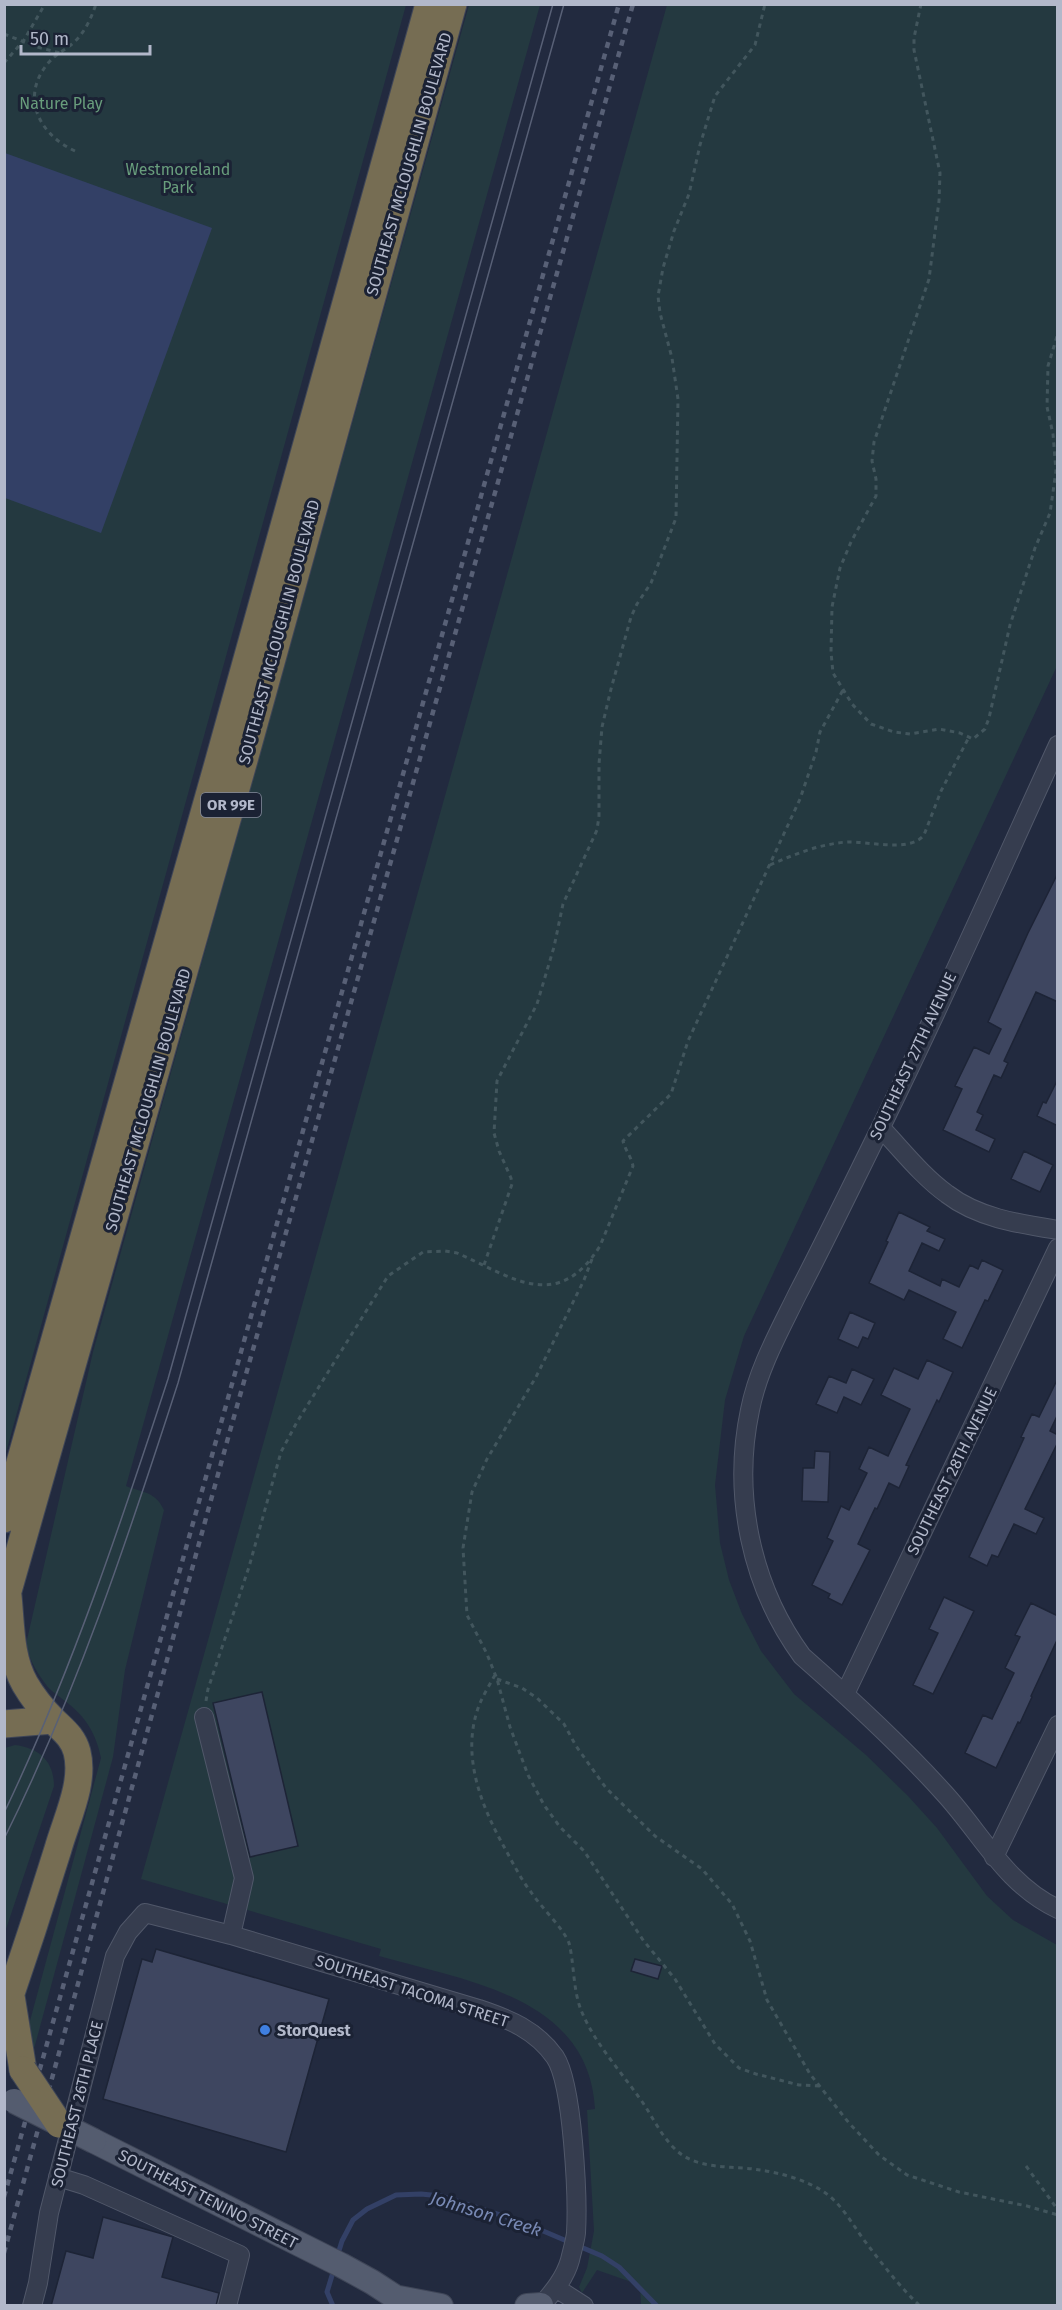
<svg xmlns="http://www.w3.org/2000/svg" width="1062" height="2310" font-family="'Fira Sans',sans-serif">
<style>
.green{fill:#243940}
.water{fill:#334066}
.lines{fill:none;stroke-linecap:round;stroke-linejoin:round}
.stream{stroke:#334066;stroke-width:5}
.building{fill:#3e4660;stroke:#1d2436;stroke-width:1.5}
.minor-casing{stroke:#51586a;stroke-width:20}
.major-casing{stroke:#3f4658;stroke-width:26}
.highway-casing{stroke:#3e4557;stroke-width:29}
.path{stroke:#42565d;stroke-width:3;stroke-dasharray:4.5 4.5;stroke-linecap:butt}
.minor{stroke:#363d4f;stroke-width:18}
.major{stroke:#545c6f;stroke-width:24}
.highway{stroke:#766d53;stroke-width:27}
.tram{stroke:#586076;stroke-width:1.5}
.rail{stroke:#586076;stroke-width:4.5;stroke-dasharray:6 6;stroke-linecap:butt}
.major-bridge-casing{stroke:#3f4658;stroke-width:26;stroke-linecap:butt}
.highway-bridge-casing{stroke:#3e4557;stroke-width:29;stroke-linecap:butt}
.major-bridge{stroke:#545c6f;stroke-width:24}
.highway-bridge{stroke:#766d53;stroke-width:27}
.shop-dot{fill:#3f7fe0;stroke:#1b2234;stroke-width:2}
.labels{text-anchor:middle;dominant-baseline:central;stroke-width:6;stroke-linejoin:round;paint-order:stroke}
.shield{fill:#1b2234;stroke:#858b9d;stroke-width:1.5}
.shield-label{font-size:15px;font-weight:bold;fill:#b2b8ca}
.park-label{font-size:16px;fill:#689d7c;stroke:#1b2234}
.street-label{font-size:16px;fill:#b2b8ca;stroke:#1b2234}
.poi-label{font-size:16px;font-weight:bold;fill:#b2b8ca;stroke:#1b2234;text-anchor:start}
.water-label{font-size:18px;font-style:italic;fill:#7889b4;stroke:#1b2234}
</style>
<rect width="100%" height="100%" fill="#222a3f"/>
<!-- green -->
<path class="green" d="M4,5h402l-401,1451h-1z
M469,5h71l-414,1481c17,7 29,5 38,24l-39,160 -12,87 -82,303 -4,-28 74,-274c-5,-25 -16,-42 -36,-57 -6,-5 -14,-10 -18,-15 -10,-13 -18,-27 -21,-42l67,-292z
M667,5h390v661l-313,670 -19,64 -10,85 5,58 9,37 13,34 19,37 33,43 72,61 42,41 29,32 50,68 26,24 44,25v360h-416l-1,-20 -43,-15 -15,23 -3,-6 8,-19 7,-37 -7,-121 8,-1c-6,-113 -130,-128 -216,-153l2,-7 -240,-70z
M15,1745c24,3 39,16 39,41l-49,146v-184z"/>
<!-- water -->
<path class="water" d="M5,153l207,75 -111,305 -96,-35z"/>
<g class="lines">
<!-- stream -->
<path class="stream" d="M337,2257l5,-16 11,-21 14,-11 29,-14 25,-1 20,2 81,26 80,34 17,11 38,39
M333,2306l-6,-14 7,-23"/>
</g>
<!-- building -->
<path class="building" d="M1058,873v129l-22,-10 -32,69 4,2 -7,15 -7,-3 -17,37 6,3 -7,15 19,9 -6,13 -46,-22 19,-41 -7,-3 19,-39 15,7 12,-25 -13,-7 40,-89z
M1058,1079v47l-21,-10 6,-14 3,1z
M1024,1151l29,14 -13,27 -29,-13z
M899,1212l31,15 -3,4 18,8 -6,12 -17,-8 -13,28 31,15 2,-7 17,8 11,-22 8,4 4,-9 21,10 -15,31 -3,-1 -23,48 -19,-9 13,-27 -47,-22 -5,10 -35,-17 19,-41 -2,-1z
M850,1312l25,11 -7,16 -5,-2 -5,11 -20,-9z
M927,1360l26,12 -14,30 -2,-2 -31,65 3,1 -10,22 -10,-5 -12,26 -2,-1 -17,36 12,6 -28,55 -14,-7 2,-4 -18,-9 21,-44 -6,-3 14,-32 8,4 18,-37 -8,-4 10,-22 19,9 22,-47 -29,-14 13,-27 24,11z
M852,1369l22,10 -13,26 -17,-8 -7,16 -21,-9 13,-28 17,7z
M1058,1378v36l-8,17 8,4v7l-33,67 19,9 -8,16 -22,-10 -16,33 -6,-2 -5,11 -18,-9 55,-119 -3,-1 11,-23 7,3z
M815,1451l15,1 -2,50 -26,-1 1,-33h11z
M944,1597l30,14 -41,83 -20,-9 25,-52 -9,-4z
M1031,1603l27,13v22l-27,58 1,1 -12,26 -2,-1 -22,46 -31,-15 18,-38 9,4 22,-46 -9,-5 15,-31 -5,-2z
M262,1692l36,154 -48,11 -37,-154z
M156,1949l173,50 -43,153 -183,-53 39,-140 10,3z
M635,1959l27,7 -4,13 -27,-8z
M103,2217l70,20 -11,40 57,16 -3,13h-165l15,-55 27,7z"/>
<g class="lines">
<!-- minor casing -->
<g class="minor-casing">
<path id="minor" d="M1058,745c-61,133 -120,268 -185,398 -25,51 -50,102 -76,152 -18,37 -39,74 -47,115 -18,85 1,176 52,246 50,44 98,88 142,137 37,40 62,92 114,116
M881,1128c21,22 41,48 66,66 31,24 73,30 111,36
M845,1694l213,-446
M204,1717l40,161 -13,57
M994,1857l64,-132
M58,2177l26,8 156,70 -13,51
M556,2288l28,18
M32,2306l6,-23 11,-70 66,-257 13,-24 17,-19 86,22 248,74c30,10 57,21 76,48 18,27 23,141 21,176 -1,9 -4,18 -6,27 -5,18 -17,32 -29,46"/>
</g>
<!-- major casing -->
<g class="major-casing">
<path id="major" d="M94,2141l247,124 31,17 37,24
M399,2298l42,8
M527,2306l14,-1"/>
</g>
<!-- highway casing -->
<g class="highway-casing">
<path id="highway" d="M4,1519l212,-748 213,-767
M4,1605l240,-845 209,-756
M4,1724l49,-4
M11,1996l12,74
M4,2014c19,-55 37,-110 54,-165 8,-29 27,-66 19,-97 -4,-15 -14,-22 -24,-32 -10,-10 -21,-24 -28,-36 -15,-26 -14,-59 -17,-88"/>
</g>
<!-- path -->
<path class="path" d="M921,4l-7,34v12l26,123 -1,28 -10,78 -55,163 -2,19 4,18v17l-25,46 -11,26 -8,39 -1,45 2,21 19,31 19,20 23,8 16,2 29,-5 21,4 13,6 12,-10 4,-11 21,-93 25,-77 15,-35 6,-42 -3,-37 -6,-27 1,-41 10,-33
M4,34l33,13 23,6
M4,63l20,-23 21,-36
M75,151c-37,-17 -56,-56 -25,-90 6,-7 15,-11 22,-17 12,-10 19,-25 24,-40
M770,865c25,-11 50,-21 77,-23 21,-1 63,11 77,-7l17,-44 28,-54
M592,1259l-8,21 -48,97 -49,82 -15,33 -9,56 4,67 20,39 10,25 13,48 18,48 16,30 16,22 24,24 59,89 32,39 40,65 24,24 17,6 43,11 20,1
M484,1265l28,-81 -1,-6 -12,-27 -5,-18 3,-52 40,-77 17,-57 9,-43 34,-74 2,-14v-52l3,-37 9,-38 20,-72 6,-13 14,-21 25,-65 2,-119 -6,-41 -12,-45 -2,-17 5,-28 11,-37 15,-37 11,-49 15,-49 40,-51 10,-41
M495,1675c-5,9 -11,19 -15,28 -20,49 0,100 23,142 9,16 17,33 28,47 9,14 33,37 38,51 5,19 4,47 12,67 13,32 37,58 57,86 13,17 21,37 36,52 22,23 57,17 86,22 21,3 46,10 64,22 19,13 29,34 43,52 16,21 33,43 53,62
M497,1679l25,9 15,10 27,26 12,22 30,42 49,48 47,33 30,35 18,37 17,59 43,74 39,49 30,32 28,20 52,17 68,14 31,9
M206,1701l2,-12 41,-122 32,-115 16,-30 91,-146 35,-24 22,-1 12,2c55,24 100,61 143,-7l33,-80c-3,-12 -7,-14 -10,-25l48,-47 17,-53 112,-242 16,-47 4,-20 23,-42
M1026,2166l32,44"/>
<!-- minor -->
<use href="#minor" class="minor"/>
<!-- major -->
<use href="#major" class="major"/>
<!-- highway -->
<use href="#highway" class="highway"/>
<!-- tram -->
<path class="tram" d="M4,1813c67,-140 116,-287 164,-434l385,-1375
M4,1839c73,-147 124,-301 174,-456l386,-1379"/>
<!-- rail -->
<path class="rail" d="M4,2197l615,-2193
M4,2253l224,-815 405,-1434"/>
<!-- major-bridge casing -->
<g class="major-bridge-casing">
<path id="major-bridge" d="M14,2101l80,40"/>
</g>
<!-- highway-bridge casing -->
<g class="highway-bridge-casing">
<path id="highway-bridge" d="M23,2070l36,54"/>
</g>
<!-- major-bridge -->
<use href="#major-bridge" class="major-bridge"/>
<!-- highway-bridge -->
<use href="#highway-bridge" class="highway-bridge"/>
</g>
<!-- markers -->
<circle class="shop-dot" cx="265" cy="2030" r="6"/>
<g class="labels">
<!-- shield labels -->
<rect class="shield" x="201" y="793" width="60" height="24" rx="4.5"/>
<g class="shield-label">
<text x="231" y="805">OR 99E</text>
</g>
<!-- park labels -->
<g class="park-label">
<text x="61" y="103">Nature Play</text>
<text x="178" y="169">Westmoreland<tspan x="178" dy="18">Park</tspan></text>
</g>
<!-- street labels -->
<g class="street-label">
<text transform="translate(409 164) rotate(-74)">SOUTHEAST MCLOUGHLIN BOULEVARD</text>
<text transform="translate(279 632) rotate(-75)">SOUTHEAST MCLOUGHLIN BOULEVARD</text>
<text transform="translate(913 1056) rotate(-65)">SOUTHEAST 27TH AVENUE</text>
<text transform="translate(148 1100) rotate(-74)">SOUTHEAST MCLOUGHLIN BOULEVARD</text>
<text transform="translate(952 1471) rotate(-64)">SOUTHEAST 28TH AVENUE</text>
<text transform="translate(412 1991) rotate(18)">SOUTHEAST TACOMA STREET</text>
<text transform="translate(77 2104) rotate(-76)">SOUTHEAST 26TH PLACE</text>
<text transform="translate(208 2199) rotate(27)">SOUTHEAST TENINO STREET</text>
</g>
<!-- poi labels -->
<g class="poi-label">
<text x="277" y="2030">StorQuest</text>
</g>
<!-- water labels -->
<g class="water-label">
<text transform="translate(486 2214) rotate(17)">Johnson Creek</text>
</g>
</g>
<!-- border -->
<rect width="1062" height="2310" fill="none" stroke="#b2b8ca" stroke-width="12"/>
<!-- scale -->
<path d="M21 45v9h129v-9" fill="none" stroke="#b2b8ca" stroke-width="3"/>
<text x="30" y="45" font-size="18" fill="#b2b8ca" stroke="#1b2234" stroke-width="4.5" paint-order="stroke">50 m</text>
</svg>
